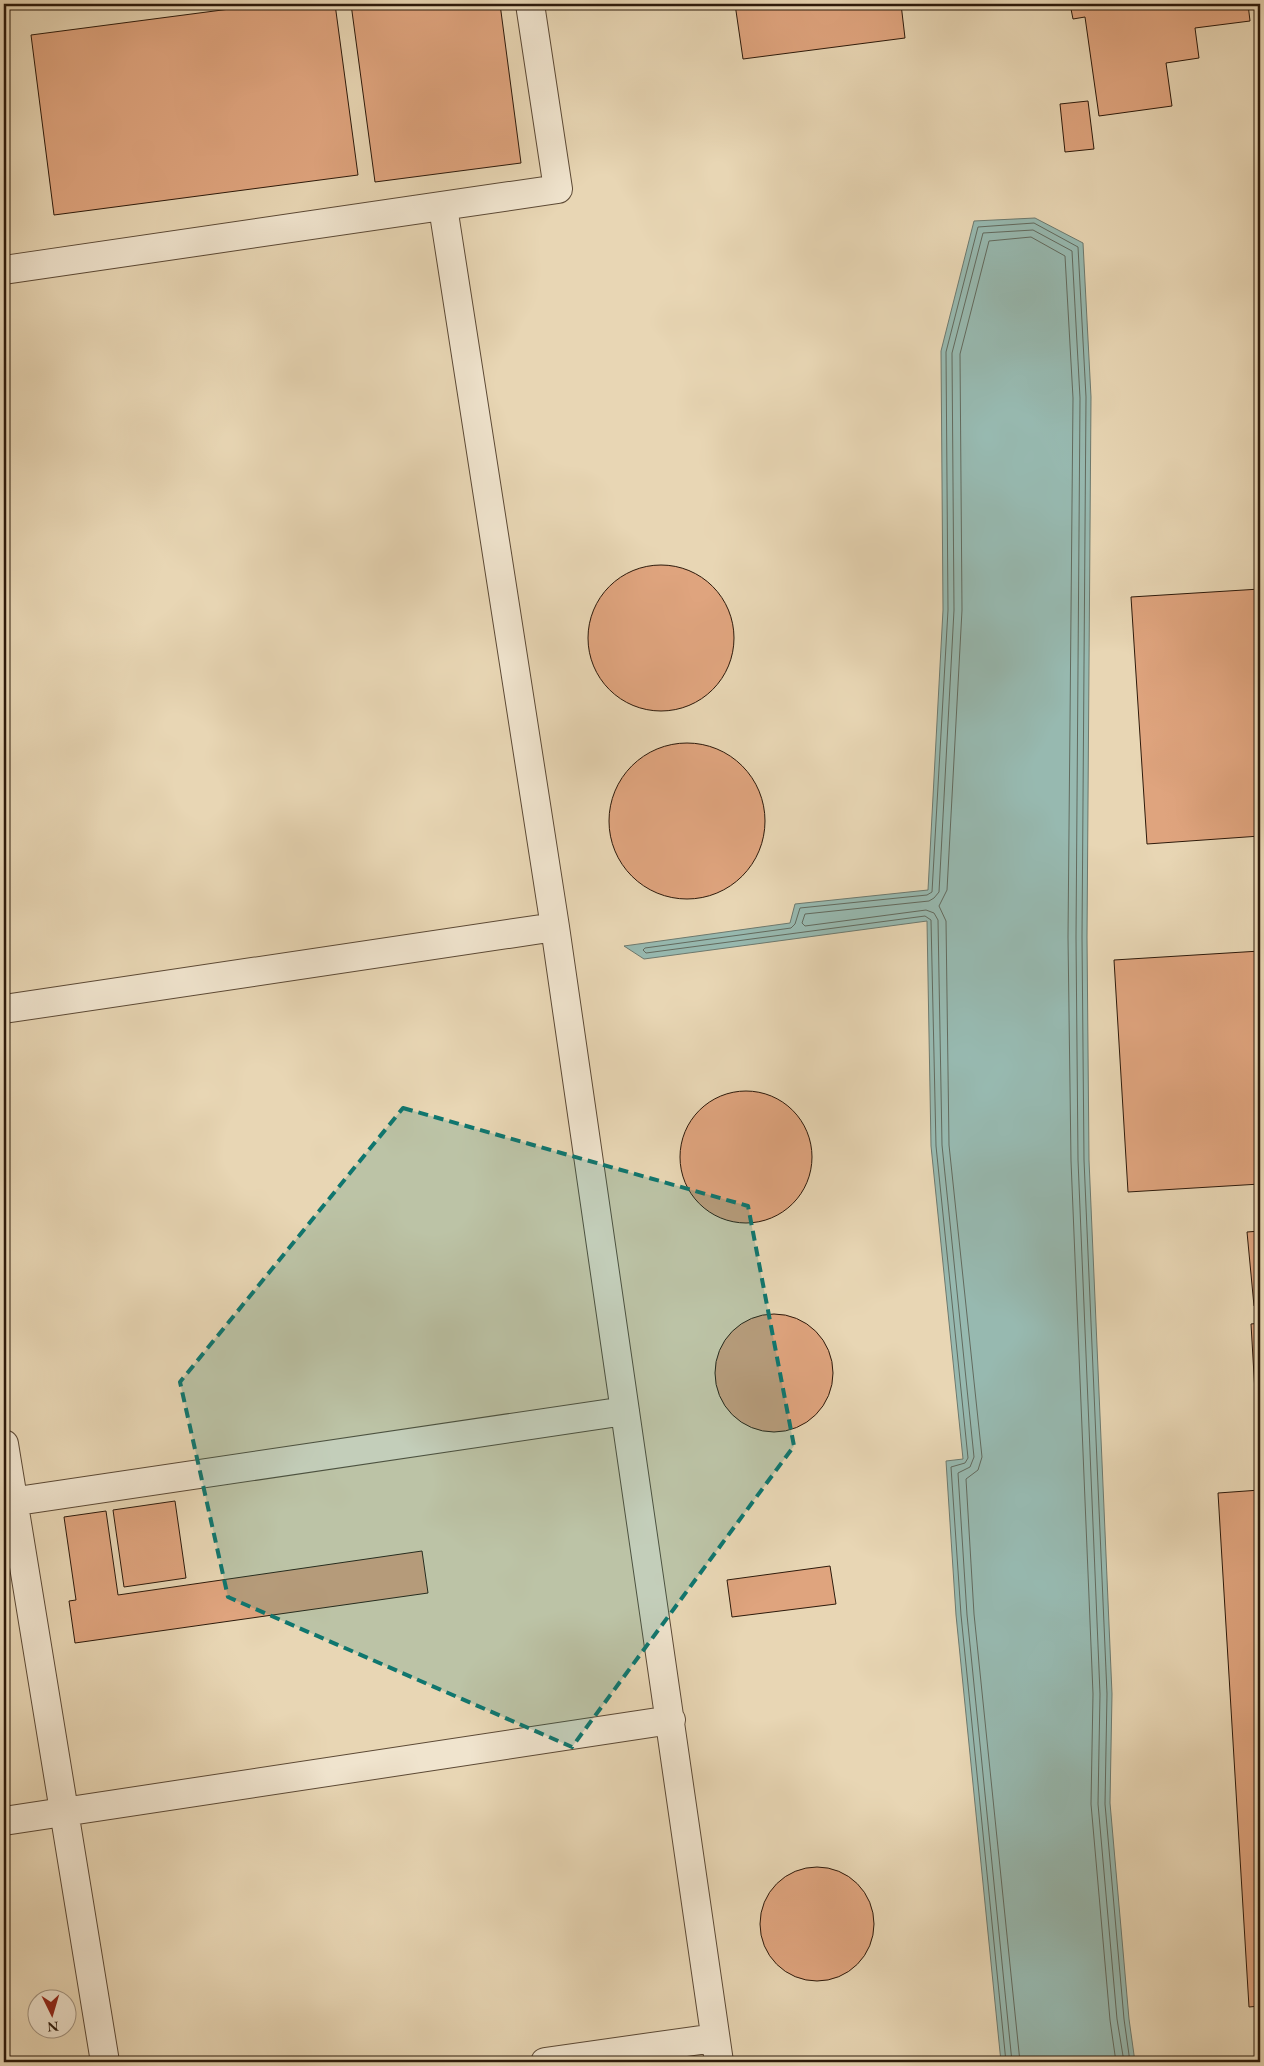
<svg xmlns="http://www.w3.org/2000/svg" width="1264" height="2066" font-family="'EB Garamond',serif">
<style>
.water{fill:#97b9b0;stroke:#6d796e}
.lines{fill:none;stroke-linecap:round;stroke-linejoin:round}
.shore{stroke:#626a5e;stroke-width:1}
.building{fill:#dfa47e;stroke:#2d1a0b}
.minor-casing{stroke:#5c4935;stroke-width:30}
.minor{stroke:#f0e4ce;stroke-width:28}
.marked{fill:#0f766e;fill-opacity:0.2;stroke:#0f766e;stroke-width:4;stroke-dasharray:10 6;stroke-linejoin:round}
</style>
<rect width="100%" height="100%" fill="#e8d6b4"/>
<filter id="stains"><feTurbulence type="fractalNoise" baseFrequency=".004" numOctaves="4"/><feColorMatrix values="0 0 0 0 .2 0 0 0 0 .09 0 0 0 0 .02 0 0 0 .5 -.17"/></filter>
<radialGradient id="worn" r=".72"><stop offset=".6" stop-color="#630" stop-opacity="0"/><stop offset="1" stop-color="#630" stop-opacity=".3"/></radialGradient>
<!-- water -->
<path class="water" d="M1035,218l48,25 8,154 -4,540 2,223 23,534 -2,109 19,216 6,43h-134l-45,-447 -10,-154 17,-2 -32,-313 -4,-225 -283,38 -20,-13 166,-23 5,-19 133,-14 15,-280 -2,-259 33,-130z"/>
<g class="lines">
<!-- shore -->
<path class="shore" d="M1006,2062l-45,-447 -10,-148 14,-4 3,-5 -32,-312 -5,-226 -6,-4 -279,37 -3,-3 2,-2 146,-20 4,-4 5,-16 127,-13 5,-3 16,-282 -2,-258 32,-125 56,-4 44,24 8,150 -4,540 2,223 23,534 -2,110 19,215 6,43
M1012,2062l-45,-447 -9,-142 12,-6 4,-10 -32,-312 -4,-225 -4,-7 -8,-3 -121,16 -3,-3 3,-9 124,-13 5,-3 5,-6 15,-282 -2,-257 31,-120 50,-3 39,21 8,147 -4,539 2,223 22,534 -2,110 19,215 7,43
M1020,2062l-46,-448 -8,-135 12,-9 4,-13 -33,-312 -3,-224 -7,-15 8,-16 15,-280 -2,-256 29,-113 42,-4 34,19 8,142 -5,539 3,224 22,533 -2,110 19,216 6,42"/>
</g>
<!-- building -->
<path class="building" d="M268,4h67l23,171 -304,40 -23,-180z
M351,4h149l21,159 -146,19z
M735,4h166l4,34 -162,21z
M1070,4h178l2,17 -55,7 4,30 -33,5 6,43 -73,10 -14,-99 -12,2z
M1088,101l6,48 -29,3 -5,-48z
M588 638a73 73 0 1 1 146 0a73 73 0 1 1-146 0Z
M1260,589v247l-113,8 -16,-247z
M609 821a78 78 0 1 1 156 0a78 78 0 1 1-156 0Z
M1260,951v233l-132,8 -14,-232z
M680 1157a66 66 0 1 1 132 0a66 66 0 1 1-132 0Z
M1260,1231v74l-6,1 -7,-74z
M715 1373a59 59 0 1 1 118 0a59 59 0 1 1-118 0Z
M1260,1323v155l-9,-154z
M1260,1490v516l-11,1 -31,-514z
M175,1501l11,77 -62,9 -11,-77z
M106,1511l12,84 304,-44 6,42 -353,50 -6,-42 7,-1 -12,-83z
M830,1566l6,38 -104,13 -5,-37z
M760 1924a57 57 0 1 1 114 0a57 57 0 1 1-114 0Z"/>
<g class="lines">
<!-- minor casing -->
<g class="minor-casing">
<path id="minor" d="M443,207l112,720 164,1135
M4,270l554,-81 -28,-185
M4,1009l551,-82
M4,1444l101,618
M4,1503l621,-92
M4,1821l667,-101
M545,2062l170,-24"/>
</g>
<!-- minor -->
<use href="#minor" class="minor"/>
</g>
<!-- marked area -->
<path class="marked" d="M403,1108l345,98 46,240 -222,301 -344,-150 -48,-215z"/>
<!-- margin -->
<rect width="1264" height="2066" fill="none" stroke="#e8d6b4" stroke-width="20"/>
<rect x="5" y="5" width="1254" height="2056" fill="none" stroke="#2d1a0b" stroke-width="2.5"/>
<rect x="10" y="10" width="1244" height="2046" fill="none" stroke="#2d1a0b"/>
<!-- north arrow -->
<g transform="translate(52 2014) rotate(175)"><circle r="24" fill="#f0e4ce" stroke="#a29380"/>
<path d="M0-4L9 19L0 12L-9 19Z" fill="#8f2418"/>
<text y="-8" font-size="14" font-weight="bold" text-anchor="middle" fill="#2d1a0b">N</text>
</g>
<rect width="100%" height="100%" filter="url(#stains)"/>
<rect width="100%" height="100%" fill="url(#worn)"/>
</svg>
